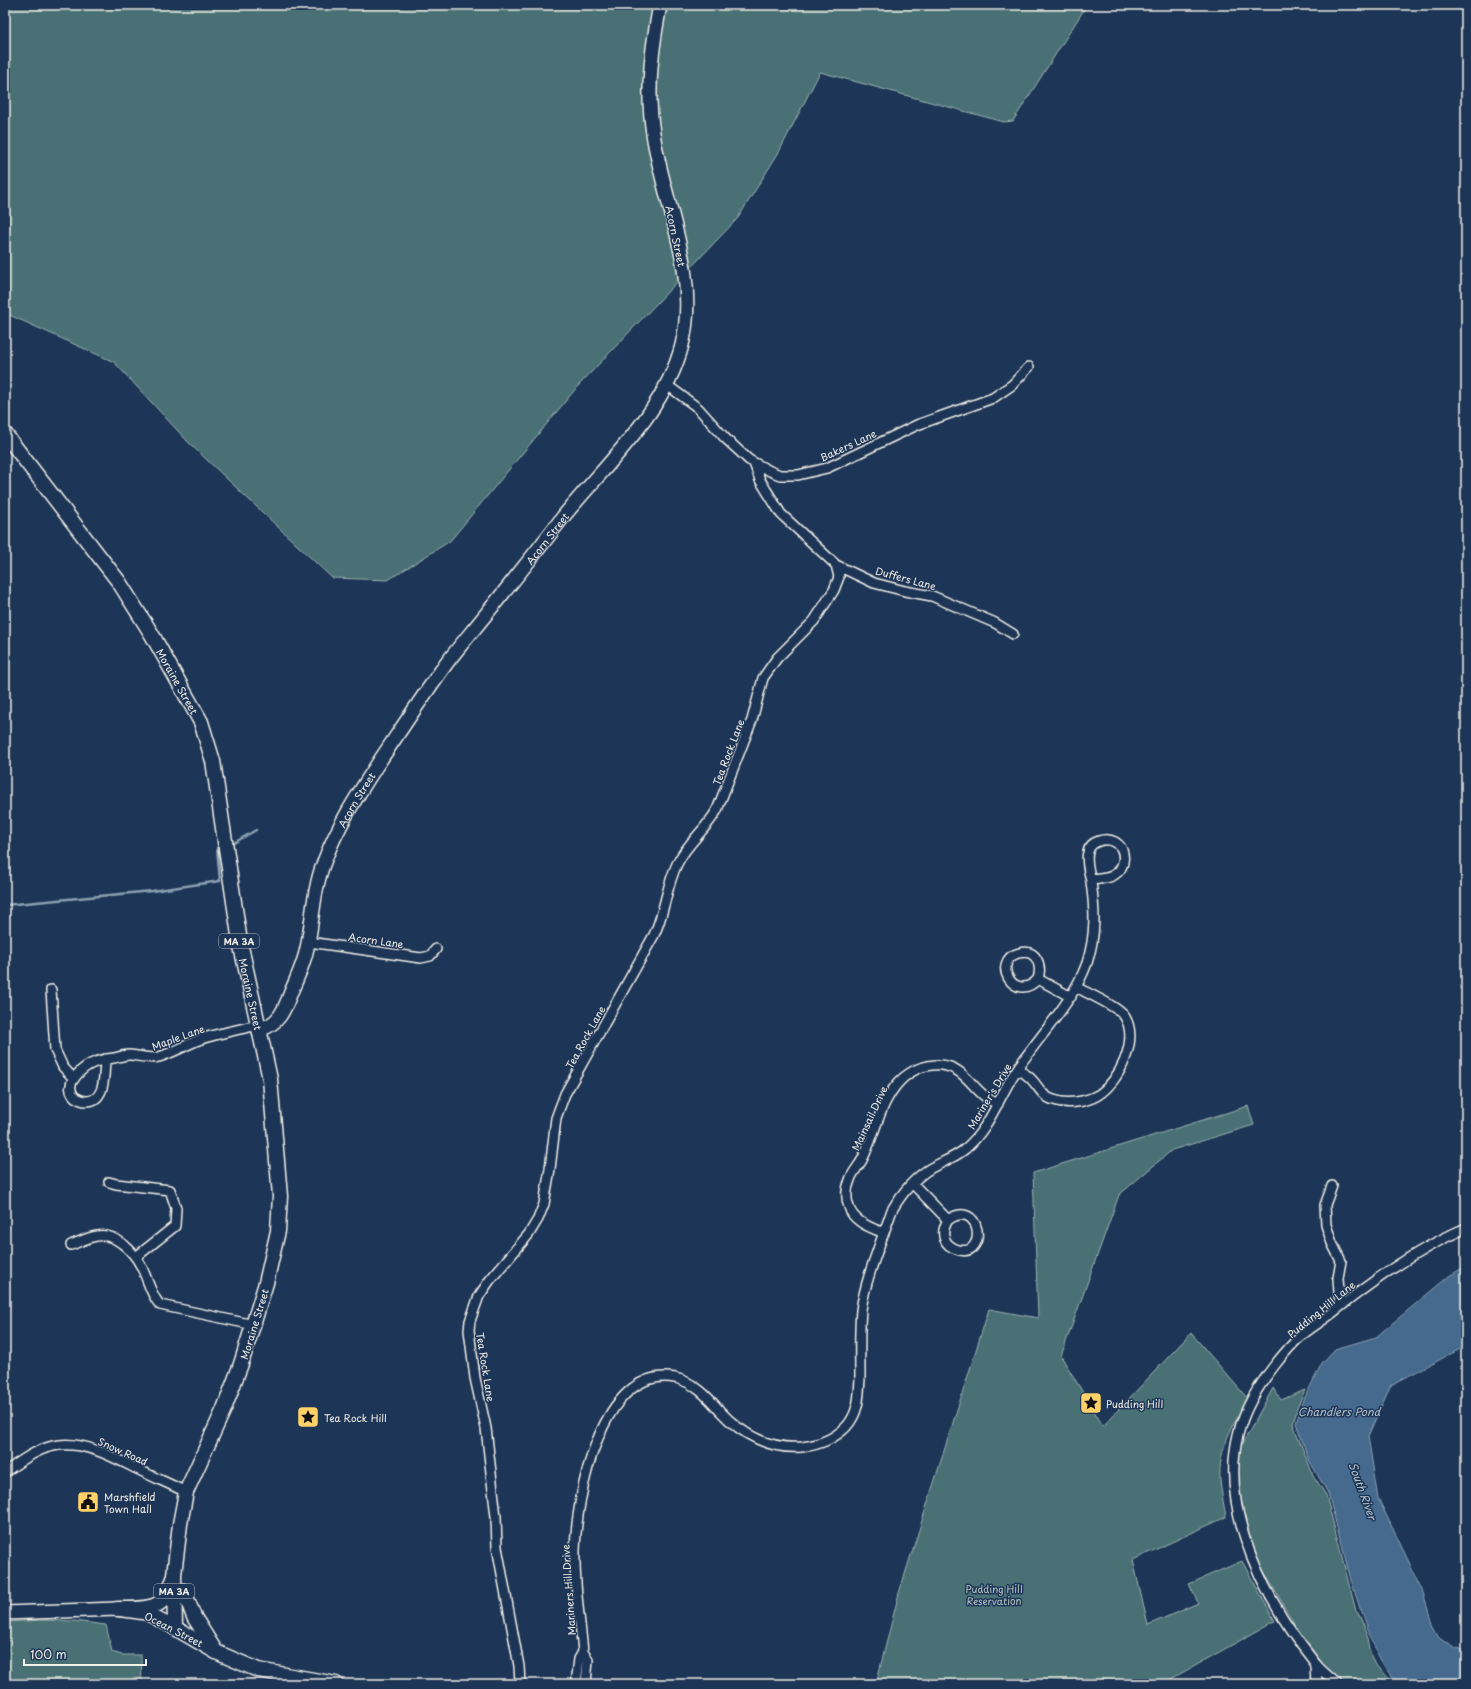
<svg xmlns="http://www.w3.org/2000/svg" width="1471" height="1689" font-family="'Playpen Sans',sans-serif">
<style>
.green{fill:#487175;stroke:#9eb1ae}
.water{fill:#456a8d;stroke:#8ba0b1}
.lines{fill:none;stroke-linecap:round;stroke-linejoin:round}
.stream{stroke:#8ba0b1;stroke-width:2.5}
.minor-casing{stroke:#f4f1e8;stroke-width:12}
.secondary-casing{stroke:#f4f1e8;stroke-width:16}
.primary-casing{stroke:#f4f1e8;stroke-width:17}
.minor{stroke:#1d3557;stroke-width:9}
.secondary{stroke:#1d3557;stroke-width:13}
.primary{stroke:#1d3557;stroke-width:14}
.labels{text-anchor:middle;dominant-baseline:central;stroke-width:3;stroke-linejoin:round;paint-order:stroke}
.shield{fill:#1d3557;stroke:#b4b9bc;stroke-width:1}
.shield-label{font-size:9px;font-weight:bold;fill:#f4f1e8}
.street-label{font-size:10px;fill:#f4f1e8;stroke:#1d3557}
.poi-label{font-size:10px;fill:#f4f1e8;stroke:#1d3557;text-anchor:start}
.park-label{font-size:10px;fill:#b8c4c0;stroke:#1d3557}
.water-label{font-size:11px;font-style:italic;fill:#b7c2c8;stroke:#1d3557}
</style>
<rect width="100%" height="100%" fill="#1d3557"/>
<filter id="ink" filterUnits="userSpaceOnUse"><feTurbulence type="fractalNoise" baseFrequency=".025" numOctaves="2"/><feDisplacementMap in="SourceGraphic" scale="8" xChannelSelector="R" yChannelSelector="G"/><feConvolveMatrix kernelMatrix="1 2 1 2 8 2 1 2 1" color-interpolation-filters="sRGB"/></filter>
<g filter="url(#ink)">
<!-- green -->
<path class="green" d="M5,5h1082l-74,116 -9,1 -184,-50 -41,80 -41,66 -160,168 -128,155 -62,39 -56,-2 -142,-134 -76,-82 -109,-49z
M1248,1106l6,19 -82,25 -53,45 -58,161 42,70 88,-93 57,66c-15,25 -30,50 -28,81 1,12 4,25 6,37l-93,43 15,65 50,-22 -9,-19 53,-23 33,60 -104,58 2,5h-297l23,-91 90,-284 49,9 -5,-145z
M1273,1388l8,12 24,-10 -7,16 -5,18 20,51 13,20 30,116 12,28 2,11 7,14 12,15v5h-46l-19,-18 -26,-36 -47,-81 -10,-32 -4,-36 2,-31z
M42,1620l32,1 32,4 6,27 10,3h19l1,29h-137v-62z"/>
<!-- water -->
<path class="water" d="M1466,1266v80l-75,39 -23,51 10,62 43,89 11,36 6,14 15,11 13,4v24l-4,2 -6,6h-60l-29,-53 -16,-51 -23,-87 -19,-33 -13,-37 9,-26 17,-34 13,-14 41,-12 73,-61z"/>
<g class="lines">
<!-- stream -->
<path class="stream" d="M232,844l24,-14
M5,905l147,-14 68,-10 -3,-33"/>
<!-- minor casing -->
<g class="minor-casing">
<path id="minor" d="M667,385l31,23 27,30 24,22 21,11 10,4h18l29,-7 90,-43 76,-27 19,-13 17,-18
M836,565l38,18 31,8 27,5 63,27 18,11
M309,942l112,16 9,-2 6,-7
M1038,979c-24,26 -48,-19 -19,-26 18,-5 23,13 19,26l33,18
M51,990l4,60 8,17 11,12
M105,1059c-1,14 1,43 -19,42 -4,0 -8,-2 -11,-4 -5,-5 -6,-11 -2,-17 10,-15 23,-20 41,-22 5,-1 10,-3 15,-3 10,0 20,5 30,2 16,-5 30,-14 45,-19 17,-5 36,-9 54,-13
M1017,1069c5,3 11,6 15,11 7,7 10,17 22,20 13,5 32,2 44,-5 21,-13 41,-54 27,-78 -6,-10 -38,-24 -49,-30
M109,1182l7,2 54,6 6,18 -1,18 -39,31
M912,1183l36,37c-8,13 -5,26 11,30 30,7 21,-53 -11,-30
M1332,1186l-7,19 1,20 6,18 9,18 -3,17 2,29
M884,1233c-12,-5 -31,-11 -35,-26 -3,-8 -3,-18 1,-27 2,-7 8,-13 12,-20 13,-25 18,-59 38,-79 11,-11 26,-17 41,-16 22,2 30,21 46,33 3,2 7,4 11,6
M71,1245c8,-3 18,-8 26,-9 18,-4 37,16 44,30 7,13 9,28 19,39l94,20
M5,1472c16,-11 34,-25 54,-27 27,-3 54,12 78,24 16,8 33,15 49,23
M1316,1664l1,19
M520,1684l-1,-18 -22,-119 -1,-30 -10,-89 -11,-50 -6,-48 1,-9 9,-25 11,-16 39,-46 9,-15 6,-15 6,-35 6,-51 9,-24 89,-159c11,-23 12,-48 23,-71 10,-21 29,-34 40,-54l35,-90 11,-42 14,-20 37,-37 20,-31 5,-13 -3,-12 -55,-51 -21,-34 -6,-17
M576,1684l3,-25 4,-7
M586,1684l2,-24 -5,-8c-3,-33 -9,-68 -8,-101 1,-52 25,-186 100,-173 19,4 33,19 45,33 21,23 50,39 82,36 17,-2 32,-8 44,-20 13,-14 13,-31 14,-49 0,-23 -1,-46 1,-68 4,-30 21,-71 31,-100 10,-17 22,-32 39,-42 11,-6 25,-11 34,-19 24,-20 33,-50 49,-75 24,-38 58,-69 73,-111 9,-28 8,-53 4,-81 -1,-9 -6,-20 -3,-30 2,-11 18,-15 27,-10 12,7 11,26 -1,33 -6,4 -16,4 -23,5
M1337,1684c-7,-7 -16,-13 -22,-21 -55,-69 -111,-177 -63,-264 11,-20 33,-49 50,-64 11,-9 23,-16 34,-25 40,-32 83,-62 130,-82"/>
</g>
<!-- secondary casing -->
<g class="secondary-casing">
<g id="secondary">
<path id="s1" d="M259,1030c20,-6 25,-19 32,-38 6,-14 13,-28 16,-44 6,-28 6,-58 17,-86 13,-35 33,-66 53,-97 23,-34 45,-68 69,-101 12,-16 25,-31 37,-46 27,-33 54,-67 80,-101 42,-52 102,-105 119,-172 18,-72 -19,-142 -29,-212 -7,-43 -1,-85 7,-128"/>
<path d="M5,1613l112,-4 29,4 29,15"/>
</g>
</g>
<!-- primary casing -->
<g class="primary-casing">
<g id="primary">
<path id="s2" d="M5,434l114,148 32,51 50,89 12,39 27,181 30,137 10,117 -2,35 -12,52 -25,81 -17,45 -38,83 -6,32 -6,51 1,53"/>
<path d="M184,1591l10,26 20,32"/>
<path d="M117,1609c25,0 48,3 55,-26"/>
<path d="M175,1628l41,24 42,18 78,14"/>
</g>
</g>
<!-- minor -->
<use href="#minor" class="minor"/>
<!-- secondary -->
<use href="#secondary" class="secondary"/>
<!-- primary -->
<use href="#primary" class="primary"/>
</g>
</g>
<!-- icons -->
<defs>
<g id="sight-square" transform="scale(1.15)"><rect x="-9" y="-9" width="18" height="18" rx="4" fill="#ffd166" stroke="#1d3557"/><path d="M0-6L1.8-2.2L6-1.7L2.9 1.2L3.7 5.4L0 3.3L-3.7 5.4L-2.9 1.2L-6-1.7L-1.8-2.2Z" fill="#111"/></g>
<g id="civic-square" transform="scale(1.15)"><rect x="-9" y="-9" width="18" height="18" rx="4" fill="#ffd166" stroke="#1d3557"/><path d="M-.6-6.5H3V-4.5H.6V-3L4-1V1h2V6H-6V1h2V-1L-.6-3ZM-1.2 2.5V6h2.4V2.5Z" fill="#111"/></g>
</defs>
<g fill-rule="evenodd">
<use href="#sight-square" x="1091" y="1403"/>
<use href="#sight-square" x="308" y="1417"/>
<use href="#civic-square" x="88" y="1502"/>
</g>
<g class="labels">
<!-- shield labels -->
<g class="shield">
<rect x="219" y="934" width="40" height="14" rx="3"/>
<rect x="154" y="1584" width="40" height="14" rx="3"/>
</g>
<g class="shield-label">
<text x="239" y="941">MA 3A</text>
<text x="174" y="1591">MA 3A</text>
</g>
<!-- street labels -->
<g class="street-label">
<text transform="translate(676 236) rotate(78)">Acorn Street</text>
<text transform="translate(848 445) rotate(-25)">Bakers Lane</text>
<text stroke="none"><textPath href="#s1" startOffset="581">Acorn Street</textPath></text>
<text transform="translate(906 578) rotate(15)">Duffers Lane</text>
<text stroke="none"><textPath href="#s2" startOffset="302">Moraine Street</textPath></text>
<text transform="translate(728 752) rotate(-69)">Tea Rock Lane</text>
<text stroke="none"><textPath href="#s1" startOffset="257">Acorn Street</textPath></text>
<text transform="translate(376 940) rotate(8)">Acorn Lane</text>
<text stroke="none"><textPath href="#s2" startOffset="626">Moraine Street</textPath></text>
<text transform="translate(178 1037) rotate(-20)">Maple Lane</text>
<text transform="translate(585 1037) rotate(-61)">Tea Rock Lane</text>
<text transform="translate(989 1096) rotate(-59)">Mariner's Drive</text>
<text transform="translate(869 1118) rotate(-65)">Mainsail Drive</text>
<text transform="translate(1321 1309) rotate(-39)">Pudding Hill Lane</text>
<text transform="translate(254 1324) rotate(-73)">Moraine Street</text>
<text transform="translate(486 1367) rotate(81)">Tea Rock Lane</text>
<text transform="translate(123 1451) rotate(24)">Snow Road</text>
<text transform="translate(568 1590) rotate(-94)">Mariners Hill Drive</text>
<text transform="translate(174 1629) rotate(27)">Ocean Street</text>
</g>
<!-- poi labels -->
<g class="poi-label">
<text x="1106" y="1403">Pudding Hill</text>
<text x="324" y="1417">Tea Rock Hill</text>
<text x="104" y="1496">Marshfield<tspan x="104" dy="12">Town Hall</tspan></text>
</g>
<!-- park labels -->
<g class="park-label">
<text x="994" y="1588">Pudding Hill<tspan x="994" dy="12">Reservation</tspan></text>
</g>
<!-- water labels -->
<g class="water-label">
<text x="1339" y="1411">Chandlers Pond</text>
<text transform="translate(1363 1491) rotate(70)">South River</text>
</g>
</g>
<!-- margin -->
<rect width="1471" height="1689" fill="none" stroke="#1d3557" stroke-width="20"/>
<rect x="10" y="10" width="1451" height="1669" fill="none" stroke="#f4f1e8" stroke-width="1.5" filter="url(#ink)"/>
<!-- scale -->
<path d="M24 1659v6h122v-6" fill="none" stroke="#f4f1e8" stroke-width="2"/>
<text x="30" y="1659" font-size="12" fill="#f4f1e8" stroke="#1d3557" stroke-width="3" paint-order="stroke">100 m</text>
</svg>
